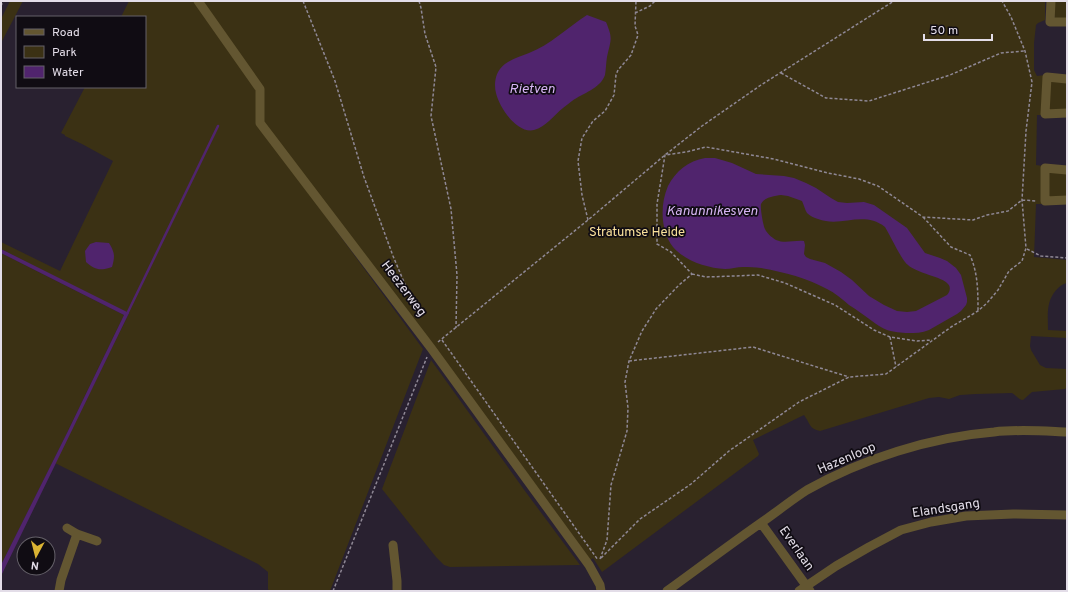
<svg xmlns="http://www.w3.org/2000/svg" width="1068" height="592" font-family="Overpass,sans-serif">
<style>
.green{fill:#3b3114}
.water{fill:#50246d;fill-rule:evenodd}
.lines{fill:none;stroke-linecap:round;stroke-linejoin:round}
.stream{stroke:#50246d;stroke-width:2.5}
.path{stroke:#8f8895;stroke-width:1.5;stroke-dasharray:3 2;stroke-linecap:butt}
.street{stroke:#635631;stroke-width:9}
.labels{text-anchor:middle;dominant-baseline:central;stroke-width:3.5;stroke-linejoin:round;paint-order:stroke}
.park-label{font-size:13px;fill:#fae19b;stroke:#100c13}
.street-label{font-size:13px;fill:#e3dde8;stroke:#100c13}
.water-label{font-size:14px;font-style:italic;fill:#d5b3f2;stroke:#100c13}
</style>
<rect width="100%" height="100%" fill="#292130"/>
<!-- green -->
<path class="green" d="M10,1h13l-22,42v-24z
M129,1h916v19l-7,3 -2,2 -2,18v27l3,6 8,-1 -1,40h-7l-1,50 7,1 -1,38h-6l-2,53 33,3v23c-9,2 -16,12 -18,21 -2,8 -1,18 -1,26l19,1v7l-36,-2 -1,10 1,4 9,15 6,3 21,1v18l-2,2 -33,3 -9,8c-4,0 -7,-5 -11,-7l-36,1 -16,1 -11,4 -10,-2 -10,1 -109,33c-11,-2 -10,-8 -16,-16l-51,25 6,14 -1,2 -156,116 -9,-14 -4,3 -314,-414 148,202 -93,242h-61l-1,-2v-17l-10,-8 -203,-101 74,-150 -5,-1 -123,-63v-7l59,29 53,-110 -31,-17 -17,-8v-1l-4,-2 24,-46h60v-70h-24z
M1053,1h14v20h-12z
M1048,78l19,2v32h-20z
M1048,172h19v26l-19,1z
M1,253l123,62 -57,118 -66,132z
M431,360l94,131 55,74 -130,2 -6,-2 -8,-8 -54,-68z"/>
<!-- water -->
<path class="water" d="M587,15l19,7c7,17 5,17 1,35 -1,6 -1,12 -2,18 -5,14 -22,18 -33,26 -3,2 -6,5 -9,7 -9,7 -17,19 -29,22 -17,4 -35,-23 -38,-37 -2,-7 -1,-18 4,-24 7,-9 19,-12 29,-16 21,-8 39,-26 58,-38z
M705,158h10l17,5 24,11 28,2 10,2 12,5 10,5 15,10 7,4 9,1 17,-1 10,3 33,23 18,25 15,5 7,3 9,7 5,7 6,23v4l-1,3 -5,6 -4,3 -28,16c-7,3 -14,3 -21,3 -6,0 -15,-1 -21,-3 -5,-2 -11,-6 -15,-9 -8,-6 -15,-11 -23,-16 -7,-6 -14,-12 -22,-16 -20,-11 -43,-17 -66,-21 -6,-1 -12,-1 -18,-1 -6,0 -12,2 -18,2 -18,-1 -40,-8 -52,-22 -4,-5 -6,-10 -8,-16 -4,-15 -3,-31 3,-45 8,-15 20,-25 37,-28zM781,195l7,1 14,5c2,4 3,9 5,12 3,3 7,5 11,6 23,9 45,-9 67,8 5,8 17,34 23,38 8,8 35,12 40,19 3,3 2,8 -1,11l-31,16 -9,1 -10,-1 -13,-6 -15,-9 -17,-16 -11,-8 -16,-9 -15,-4 -4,-2 -2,-3 1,-9 -1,-4c-10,-1 -19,3 -28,-1 -4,-2 -10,-8 -11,-11 -2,-4 -5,-22 -4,-25 3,-7 14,-8 20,-9z
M96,242l13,1c6,10 6,13 3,24 -12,4 -17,3 -26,-5l-1,-11 5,-7z
M1,249l128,64 -128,263v-11l66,-132 57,-118 -123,-62z"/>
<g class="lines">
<!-- stream -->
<path class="stream" d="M127,314l91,-188"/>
<!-- path -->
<path class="path" d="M303,1l32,80 29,96 29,79 24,57
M419,1l2,7 4,26 11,33 -5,49 20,93 6,66 -1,53
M1,6l2,-5
M635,13l15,-7 5,-5
M781,73l45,25 43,3 81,-26 51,-22 24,-2
M923,217l28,30 19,8c8,18 8,37 8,56
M588,220l-6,-25 -4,-34 4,-23 11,-17 12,-10 9,-16 2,-20 2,-5 13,-15 7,-20 -3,-9 1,-25
M1027,249l14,7 26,2
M692,274l14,3 29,-1 23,-1 27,8 50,22 39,25 16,7 27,4 15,-1
M890,337l6,30
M442,340l156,220
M438,342l150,-122 77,-65 37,-29 59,-41 133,-84
M629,361l124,-14 96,30
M601,558l39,-39 51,-35 38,-33 70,-49 50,-25 37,-3 65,-47 27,-16 9,-8 11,-13 11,-19 13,-10 4,-13 -4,-48 4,-69 6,-49 -7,-31 -14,-34 -9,-16
M600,559l7,-19 4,-55 16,-54 1,-23 -3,-26 4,-21 13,-30 14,-22 23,-24 13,-11 -21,-22 -14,-8v-40l8,-49 21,-3 20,-5 68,12 54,14 31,6 19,7 45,31 50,3 14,-5 21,-4 14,-11 14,1
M333,591l94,-234"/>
<!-- street -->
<path class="street" d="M198,1l62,88v34l171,225 158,217 11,20 1,6
M1051,1l-1,21h17
M1067,79l-20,-2 -2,37 22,-1
M1067,170l-22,-2v33l22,-1
M761,523l49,68
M67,528l10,6 20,7
M393,545l4,36v10
M59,591l2,-11 16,-46
M667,591c33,-24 65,-48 98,-71 14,-10 28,-21 42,-30 55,-31 124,-53 187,-58 24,-3 49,-1 73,0
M799,591l37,-25 33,-19 32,-17 30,-8 35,-6 47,-2 54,1"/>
</g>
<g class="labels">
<!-- park labels -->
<g class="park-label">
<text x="637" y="233">Stratumse Heide</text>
</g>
<!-- street labels -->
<g class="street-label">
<text transform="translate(403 289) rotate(53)">Heezerweg</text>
<text transform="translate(847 459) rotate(-23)">Hazenloop</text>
<text transform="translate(946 509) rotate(-9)">Elandsgang</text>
<text transform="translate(796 549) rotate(55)">Everlaan</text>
</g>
<!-- water labels -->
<g class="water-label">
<text x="532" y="89">Rietven</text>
<text x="712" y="211">Kanunnikesven</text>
</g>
</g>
<!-- border -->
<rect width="1068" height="592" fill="none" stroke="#e3dde8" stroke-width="4"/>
<!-- legend -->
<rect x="16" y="16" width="130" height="72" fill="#100c13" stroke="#646068"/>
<rect x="24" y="29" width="20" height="6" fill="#635631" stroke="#646068"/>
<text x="52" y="36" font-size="12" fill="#e3dde8">Road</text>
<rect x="24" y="46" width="20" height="12" fill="#3b3114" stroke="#646068"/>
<text x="52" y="56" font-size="12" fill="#e3dde8">Park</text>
<rect x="24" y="66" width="20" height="12" fill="#50246d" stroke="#646068"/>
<text x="52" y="76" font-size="12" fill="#e3dde8">Water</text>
<!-- north arrow -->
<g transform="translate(36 556) rotate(187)"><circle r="19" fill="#100c13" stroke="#646068"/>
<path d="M0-3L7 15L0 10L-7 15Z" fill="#dab333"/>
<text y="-6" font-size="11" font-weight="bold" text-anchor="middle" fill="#e3dde8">N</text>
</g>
<!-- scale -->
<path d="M924 34v6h68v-6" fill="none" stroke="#e3dde8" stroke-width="2"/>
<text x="930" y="34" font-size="12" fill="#e3dde8" stroke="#100c13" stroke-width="3" paint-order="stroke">50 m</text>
</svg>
